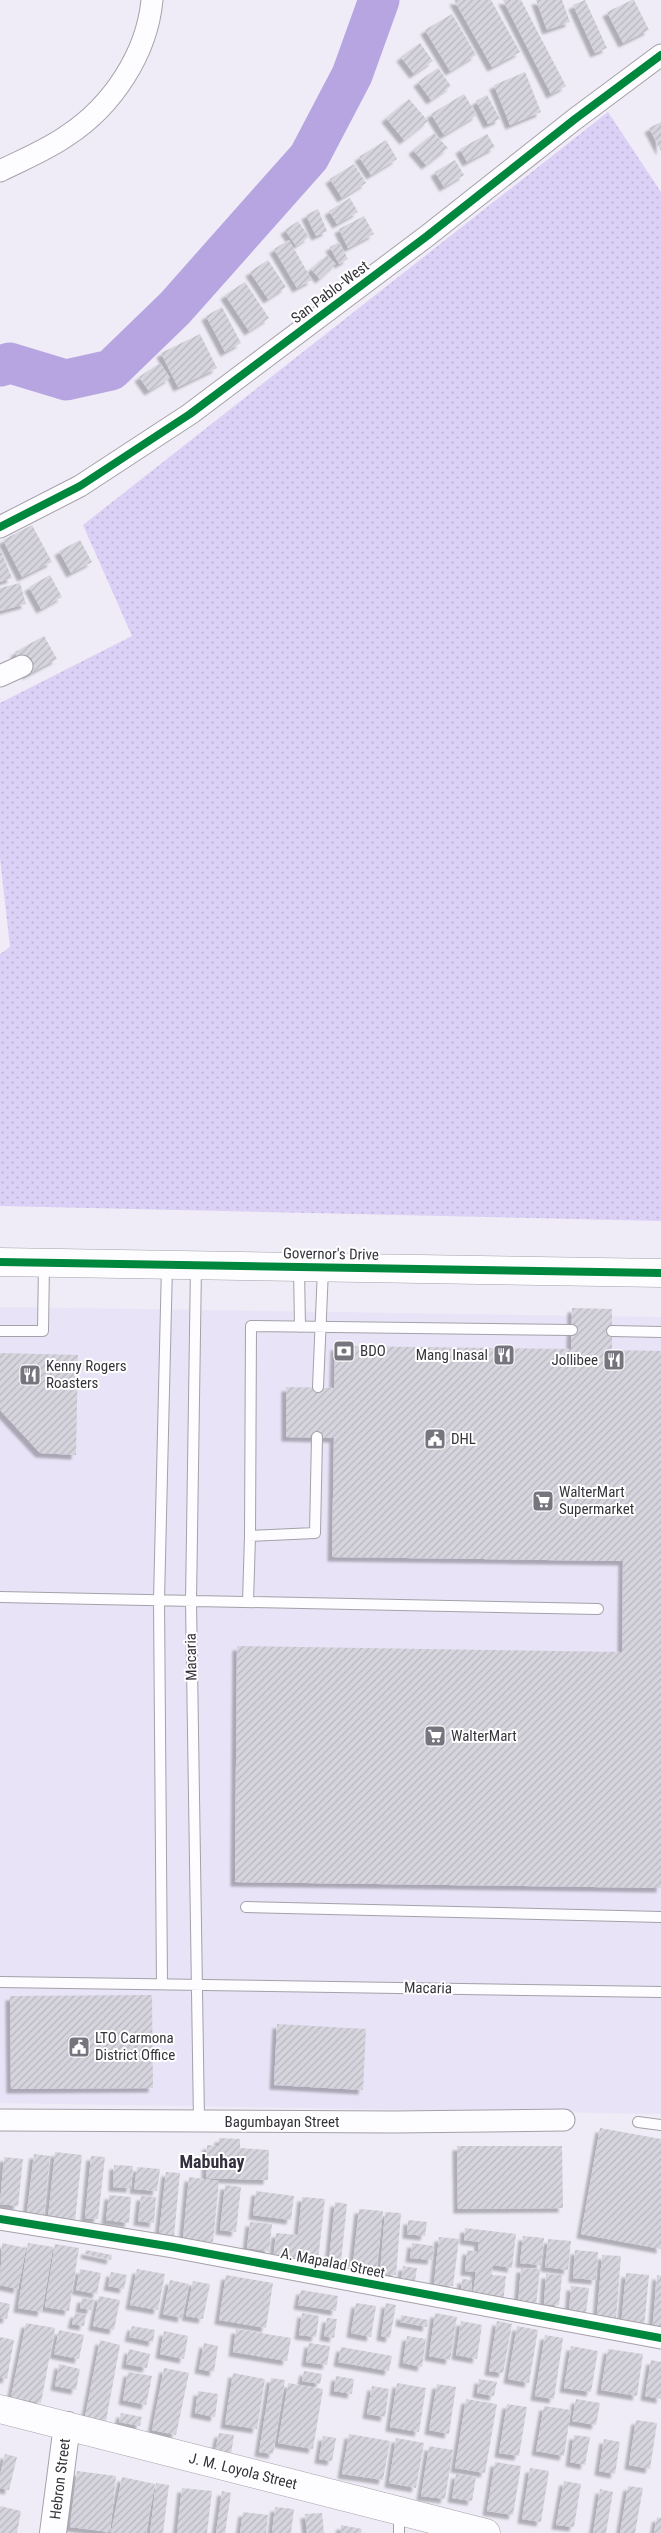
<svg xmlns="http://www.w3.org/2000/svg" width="661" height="2533" font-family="'Roboto Condensed',sans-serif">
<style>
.built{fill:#e8e3f6}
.grass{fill:url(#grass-dots)}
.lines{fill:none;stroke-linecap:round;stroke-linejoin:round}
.river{stroke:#b7a5e2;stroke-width:41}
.building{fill:url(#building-hatch);filter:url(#shadow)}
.service-casing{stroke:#a4a1a9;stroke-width:12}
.minor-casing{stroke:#a4a1a9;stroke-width:23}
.tertiary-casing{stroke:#a4a1a9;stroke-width:28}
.secondary-casing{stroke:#a4a1a9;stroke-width:29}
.trunk-casing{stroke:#a4a1a9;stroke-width:29}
.service{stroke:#fdfcfe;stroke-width:10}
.minor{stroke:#fdfcfe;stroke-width:21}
.tertiary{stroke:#fdfcfe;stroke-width:26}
.secondary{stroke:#fdfcfe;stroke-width:28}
.trunk{stroke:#fdfcfe;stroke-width:28}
.cycleway-casing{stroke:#fff;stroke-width:11}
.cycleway{stroke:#00873e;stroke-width:8}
.labels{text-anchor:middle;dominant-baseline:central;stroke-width:4;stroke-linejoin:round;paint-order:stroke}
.street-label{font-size:15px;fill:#35343b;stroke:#fff}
.poi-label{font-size:15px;fill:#35343b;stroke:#fff;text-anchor:start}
.quarter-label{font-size:18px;font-weight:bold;fill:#332f3e;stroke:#fff}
</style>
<defs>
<pattern id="grass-dots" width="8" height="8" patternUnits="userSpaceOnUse" patternTransform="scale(1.25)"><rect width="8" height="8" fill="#dbd0f5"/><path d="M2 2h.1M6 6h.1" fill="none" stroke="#bdb3d3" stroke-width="1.8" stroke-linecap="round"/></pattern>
<pattern id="building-hatch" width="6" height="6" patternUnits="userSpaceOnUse" patternTransform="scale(1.25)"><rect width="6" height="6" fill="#d6d4dd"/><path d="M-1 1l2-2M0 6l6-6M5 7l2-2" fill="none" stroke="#b8b7bf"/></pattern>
<filter id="shadow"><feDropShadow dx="-4.5" dy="4.5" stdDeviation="1" flood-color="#0004"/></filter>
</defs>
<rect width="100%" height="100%" fill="#efecf7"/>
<!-- built -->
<path class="built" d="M0,1307l661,10v797l-661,-11z"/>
<!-- grass -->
<path class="grass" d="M608,112l53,80v1029l-661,-15v-252l10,-7 -10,-89v-155l132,-67 -49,-111z"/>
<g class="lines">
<!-- river -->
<path class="river" d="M0,366l10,-3 56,17 45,-10 64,-62 134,-151 43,-82 27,-75"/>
</g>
<!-- building -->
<path class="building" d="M454,0h37l29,52 -28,15z
M503,0h18l45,86 -15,8z
M536,0h26l8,22 -23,8z
M585,0l22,48 -12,5 -22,-48z
M632,0h2l15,30 -26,13 -16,-31z
M452,14l24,41 -26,16 -25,-41z
M420,43l13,18 -19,13 -13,-17z
M438,68l13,18 -20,14 -13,-18z
M525,72l16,40 -31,13 -16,-40z
M464,94l13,21 -33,20 -13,-21z
M487,95l13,24 -12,5 -12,-23z
M409,99l19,22 -24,19 -18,-22z
M661,122v29l-12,-23z
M434,133l14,15 -22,17 -13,-15z
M487,134l8,13 -28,15 -7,-13z
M386,140l11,19 -26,16 -12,-18z
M455,160l9,15 -20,12 -9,-15z
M354,164l12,19 -24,15 -12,-19z
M350,198l8,14 -21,12 -8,-13z
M318,209l9,22 -11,5 -10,-21z
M364,216l10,18 -26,14 -9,-19z
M298,221l11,16 -13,9 -11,-16z
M289,240l23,40 -15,8 -23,-39z
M339,242l9,17 -9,5 -9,-17z
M327,255l9,9 -16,15 -9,-10z
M268,260l18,27 -18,12 -18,-27z
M245,282l24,36 -20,13 -24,-36z
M222,307l19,36 -16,9 -19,-36z
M200,334l17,34 -39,19 -17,-34z
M160,363l10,15 -21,13 -10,-14z
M32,525l20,37 -30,15 -19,-37z
M80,540l12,22 -21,11 -12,-22z
M0,549l12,29 -12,4z
M50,575l12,22 -21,12 -12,-22z
M20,583l6,21 -26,7v-23z
M44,636l13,23 -30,16 -12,-23z
M572,1308l40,1v41l49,1v537l-426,-6 2,-236 385,6 1,-91 -291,-4 2,-119 -48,-1v-50l48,1 1,-42 236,3z
M0,1353l78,2 -2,100 -36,-2 -40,-43z
M152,1995l1,93 -142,1 -1,-93z
M277,2024l89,5 -3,61 -89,-5z
M600,2128l61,11v110l-80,-15z
M219,2138l21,1v9l29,2 -1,30 -62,-2 1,-33 12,1z
M457,2146h105l1,62 -105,1z
M55,2152l27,3 -7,66 -27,-3z
M34,2154l16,2 -6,58 -17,-2z
M91,2156l14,1 -7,62 -13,-1z
M4,2157l19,2 -5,47 -18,-2z
M114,2165l19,1 -2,22 -18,-1z
M137,2167l23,2 -3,22 -23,-2z
M166,2172l14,1 -6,63 -15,-2z
M189,2177l30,4 -6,61 -30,-3z
M225,2185l16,2 -5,45 -16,-2z
M256,2191l38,5 -3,24 -38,-5z
M109,2195l22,2 -2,26 -23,-3z
M141,2196l15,1 -2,26 -16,-2z
M302,2197l23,2 -7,61 -20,-2v5l-25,-2 3,-28 22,2z
M335,2202l12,2 -6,58 -12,-1z
M359,2209l24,2 -7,65 -24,-3z
M385,2212l16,1 -5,62 -16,-1z
M408,2220l19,2 -2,14 -18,-2z
M250,2222l22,2 -3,27 -22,-3z
M465,2228l51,6 -4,34 -19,-3 -1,10 14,1 -3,27 -30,-9 3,-22 -11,-1 2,-21 11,2 1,-10 -15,-2z
M523,2236l21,2 -3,27 -21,-2z
M439,2237l20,2 -6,47 -19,-2z
M548,2239l23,2 -3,29 -23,-3z
M2,2243l24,5 -8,41 -18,-4z
M28,2243l25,4 -11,65 -24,-4z
M412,2243l22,3 -2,14 -22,-2z
M55,2244l24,4 -10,63 -24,-4z
M86,2250l26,5 -1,5 -26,-6z
M575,2250l23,2 -2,28 -23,-2z
M602,2255l19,1 -5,63 -19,-2z
M403,2266l14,2 -2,13 -14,-1z
M521,2268l19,1 -4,37 -18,-2z
M80,2269l21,4 -4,21 -21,-4z
M137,2269l28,5 -7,36 -28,-5z
M111,2272l16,3 -3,14 -16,-3z
M626,2273l23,2 -5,53 -23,-2z
M546,2274l16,1 -3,30 -15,-1z
M226,2275l47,8 -7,45 -47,-8z
M657,2275l4,1v58l-9,-1z
M462,2279l10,1 -1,13 -10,-1z
M170,2280l19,4 -7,34 -19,-4z
M193,2281l17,3 -7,35 -17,-3z
M571,2286l18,2 -3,25 -17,-1z
M301,2290l37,6 -2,15 -38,-6z
M99,2296l21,4 -6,30 -21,-4z
M82,2298l12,2 -3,10 -11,-2z
M0,2302l10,2 -3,15 -7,-1z
M356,2303l20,3 -5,31 -20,-4z
M386,2303l10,2 -6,33 -9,-2z
M75,2313l11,2 -2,11 -12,-2z
M302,2313l17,3 -3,21 -17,-2z
M435,2313l22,4 -7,43 -21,-4z
M401,2315l27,5 -1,7 -27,-5z
M327,2318l10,1 -3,19 -10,-2z
M461,2321l21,4 -5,34 -21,-4z
M497,2321l15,3 -9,49 -14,-2z
M26,2323l29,5 -14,75 -30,-6z
M132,2326l23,4 -2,12 -24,-5z
M517,2326l21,4 -9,53 -21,-4z
M236,2329l55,9 -4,23 -54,-9z
M59,2330l25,5 -5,24 -25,-5z
M164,2331l24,5 -4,23 -24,-5z
M545,2335l18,3 -9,61 -19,-3z
M407,2336l19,3 -4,28 -19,-4z
M0,2337l14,3 -7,39 -7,-2z
M100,2340l20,5 -14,76 -21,-4z
M204,2343l14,3 -4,26 -15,-3z
M309,2343l21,3 -3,19 -21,-3z
M571,2346l27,5 -7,41 -27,-4z
M341,2347l51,9 -3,15 -51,-9z
M129,2349l21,5 -3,14 -21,-4z
M608,2349l35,5 -6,42 -36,-6z
M651,2360l10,2v37l-16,-3z
M59,2364l21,5 -4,21 -21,-4z
M164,2368l25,5 -13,62 -24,-5z
M304,2371l18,3 -2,10 -18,-3z
M128,2372l24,4 -6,29 -23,-5z
M233,2373l32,6 -8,50 -32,-5z
M336,2376l18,3 -2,15 -18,-3z
M271,2378l14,2 -12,74 -14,-2z
M479,2379l18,3 -3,14 -17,-3z
M288,2383l35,6 -10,60 -35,-6z
M397,2383l29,5 -7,44 -29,-5z
M437,2384l19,3 -7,47 -20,-4z
M372,2386l17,3 -4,28 -18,-3z
M198,2391l20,3 -3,23 -20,-4z
M466,2399l31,5 -12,69 -30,-5z
M576,2399l24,4 -4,22 -24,-4z
M507,2404l20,3 -8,49 -20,-3z
M544,2406l27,4 -7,46 -28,-5z
M121,2413l21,4 -2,9 -21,-4z
M636,2420l21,3 -7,46 -21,-4z
M219,2433l15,2 -3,19 -16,-3z
M349,2434l41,7 -7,39 -41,-6z
M574,2435l16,2 -5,28 -15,-3z
M323,2436l13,2 -4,23 -13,-2z
M396,2438l28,5 -8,45 -27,-5z
M604,2439l16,3 -5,32 -16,-3z
M429,2446l24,4 -8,49 -24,-3z
M5,2454l12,3 -8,33 -9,-2v-13z
M495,2462l26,4 -8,49 -26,-4z
M530,2468l19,3 -8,51 -19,-3z
M77,2471l39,5 -6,56 -40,-5z
M456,2474l20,3 -4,24 -20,-3z
M122,2477l33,7 -9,49h-35z
M564,2481l17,3 -7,43 -18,-2z
M156,2483l13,2 -6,48h-13z
M628,2486l15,2 -8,45h-15z
M182,2488l30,3 -5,42h-30z
M600,2489l13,3 -7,41h-13z
M222,2491l9,2 -6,40h-9z
M0,2506l21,5 -4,22h-17z
M275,2507l19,2 -3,24h-19z
M243,2512l25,3 -2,18h-26z
M322,2513l2,20h-17l-2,-19z
M657,2517l4,1v15h-7z
M341,2525l21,4 -1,4h-21z"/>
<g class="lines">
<!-- service casing -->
<g class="service-casing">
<path id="service" d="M196,1266l-5,335 8,520
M299,1268l1,59
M0,1331h43l1,-68
M612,1331l49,1
M318,1387l5,-118
M317,1437l-2,96 -65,3 1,-210 321,4
M0,1597l598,12
M248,1602l2,-66
M246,1907l415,10
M0,1982l661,10
M162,1984l-3,-384 8,-335
M638,2122l23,3
M399,2512v21"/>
</g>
<!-- minor casing -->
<g class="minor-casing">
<path id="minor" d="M0,171c22,-11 47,-21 68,-36 44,-29 79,-81 84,-135
M0,527l80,-41 110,-72 237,-178 148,-117 86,-64
M0,676l22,-10
M0,2120l394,2 170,-2
M0,2219l173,28 488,91"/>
</g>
<!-- tertiary casing -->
<g class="tertiary-casing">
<path id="tertiary" d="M53,2533l14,-108"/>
</g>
<!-- secondary casing -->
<g class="secondary-casing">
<path id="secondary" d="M0,2409l486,124"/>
</g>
<!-- trunk casing -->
<g class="trunk-casing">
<path id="trunk" d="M0,1262l661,11"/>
</g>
<!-- service -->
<use href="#service" class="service"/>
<!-- minor -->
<use href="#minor" class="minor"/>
<!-- tertiary -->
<use href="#tertiary" class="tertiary"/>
<!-- secondary -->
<use href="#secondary" class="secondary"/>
<!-- trunk -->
<use href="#trunk" class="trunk"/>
<!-- cycleway casing -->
<g class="cycleway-casing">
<path id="cycleway" d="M0,527l80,-41 110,-72 237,-178 148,-117 86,-64
M0,1262l661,11
M0,2219l173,28 488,91"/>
</g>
<!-- cycleway -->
<use href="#cycleway" class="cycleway"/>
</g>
<!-- icons -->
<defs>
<g id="bank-square" transform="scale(1.125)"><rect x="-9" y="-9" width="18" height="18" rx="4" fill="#76747d" stroke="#fff"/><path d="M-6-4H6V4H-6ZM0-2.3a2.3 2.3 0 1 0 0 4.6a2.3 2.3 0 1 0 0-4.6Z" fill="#fff"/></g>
<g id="restaurant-square" transform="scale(1.125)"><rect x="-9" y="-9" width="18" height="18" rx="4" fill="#76747d" stroke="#fff"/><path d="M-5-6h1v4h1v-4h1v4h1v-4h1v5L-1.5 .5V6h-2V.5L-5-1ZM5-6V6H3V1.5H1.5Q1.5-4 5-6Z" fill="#fff"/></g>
<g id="civic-square" transform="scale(1.125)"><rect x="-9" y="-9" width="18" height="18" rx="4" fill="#76747d" stroke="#fff"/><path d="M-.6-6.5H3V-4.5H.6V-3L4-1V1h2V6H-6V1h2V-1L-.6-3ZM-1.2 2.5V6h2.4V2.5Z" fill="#fff"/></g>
<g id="supermarket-square" transform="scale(1.125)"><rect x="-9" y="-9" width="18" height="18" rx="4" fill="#76747d" stroke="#fff"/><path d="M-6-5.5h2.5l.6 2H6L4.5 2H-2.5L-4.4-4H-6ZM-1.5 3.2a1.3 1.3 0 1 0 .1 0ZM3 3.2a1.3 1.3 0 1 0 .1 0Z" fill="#fff"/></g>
</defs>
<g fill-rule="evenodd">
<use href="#bank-square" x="344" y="1351"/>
<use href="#restaurant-square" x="504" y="1355"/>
<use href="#restaurant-square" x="614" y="1360"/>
<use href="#restaurant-square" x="30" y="1375"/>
<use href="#civic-square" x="435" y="1439"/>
<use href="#supermarket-square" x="543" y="1501"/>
<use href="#supermarket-square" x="435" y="1736"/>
<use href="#civic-square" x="79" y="2047"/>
</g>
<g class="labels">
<!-- street labels -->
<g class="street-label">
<text transform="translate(330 292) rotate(-37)">San Pablo-West</text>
<text transform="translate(331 1254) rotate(1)">Governor's Drive</text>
<text transform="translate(191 1657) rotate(-91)">Macaria</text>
<text transform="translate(428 1988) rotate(1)">Macaria</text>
<text x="282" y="2122">Bagumbayan Street</text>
<text transform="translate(333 2263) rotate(11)">A. Mapalad Street</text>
<text transform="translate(243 2471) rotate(14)">J. M. Loyola Street</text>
<text transform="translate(60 2479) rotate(-83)">Hebron Street</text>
</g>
<!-- poi labels -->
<g class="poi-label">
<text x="360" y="1351">BDO</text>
<text x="488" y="1355" text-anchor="end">Mang Inasal</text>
<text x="598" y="1360" text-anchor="end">Jollibee</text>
<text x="46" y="1366">Kenny Rogers<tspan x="46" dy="17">Roasters</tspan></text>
<text x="451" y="1439">DHL</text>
<text x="559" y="1492">WalterMart<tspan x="559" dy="17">Supermarket</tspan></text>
<text x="451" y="1736">WalterMart</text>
<text x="95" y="2038">LTO Carmona<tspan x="95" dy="17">District Office</tspan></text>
</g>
<!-- quarter labels -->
<g class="quarter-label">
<text x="212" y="2161">Mabuhay</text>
</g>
</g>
</svg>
